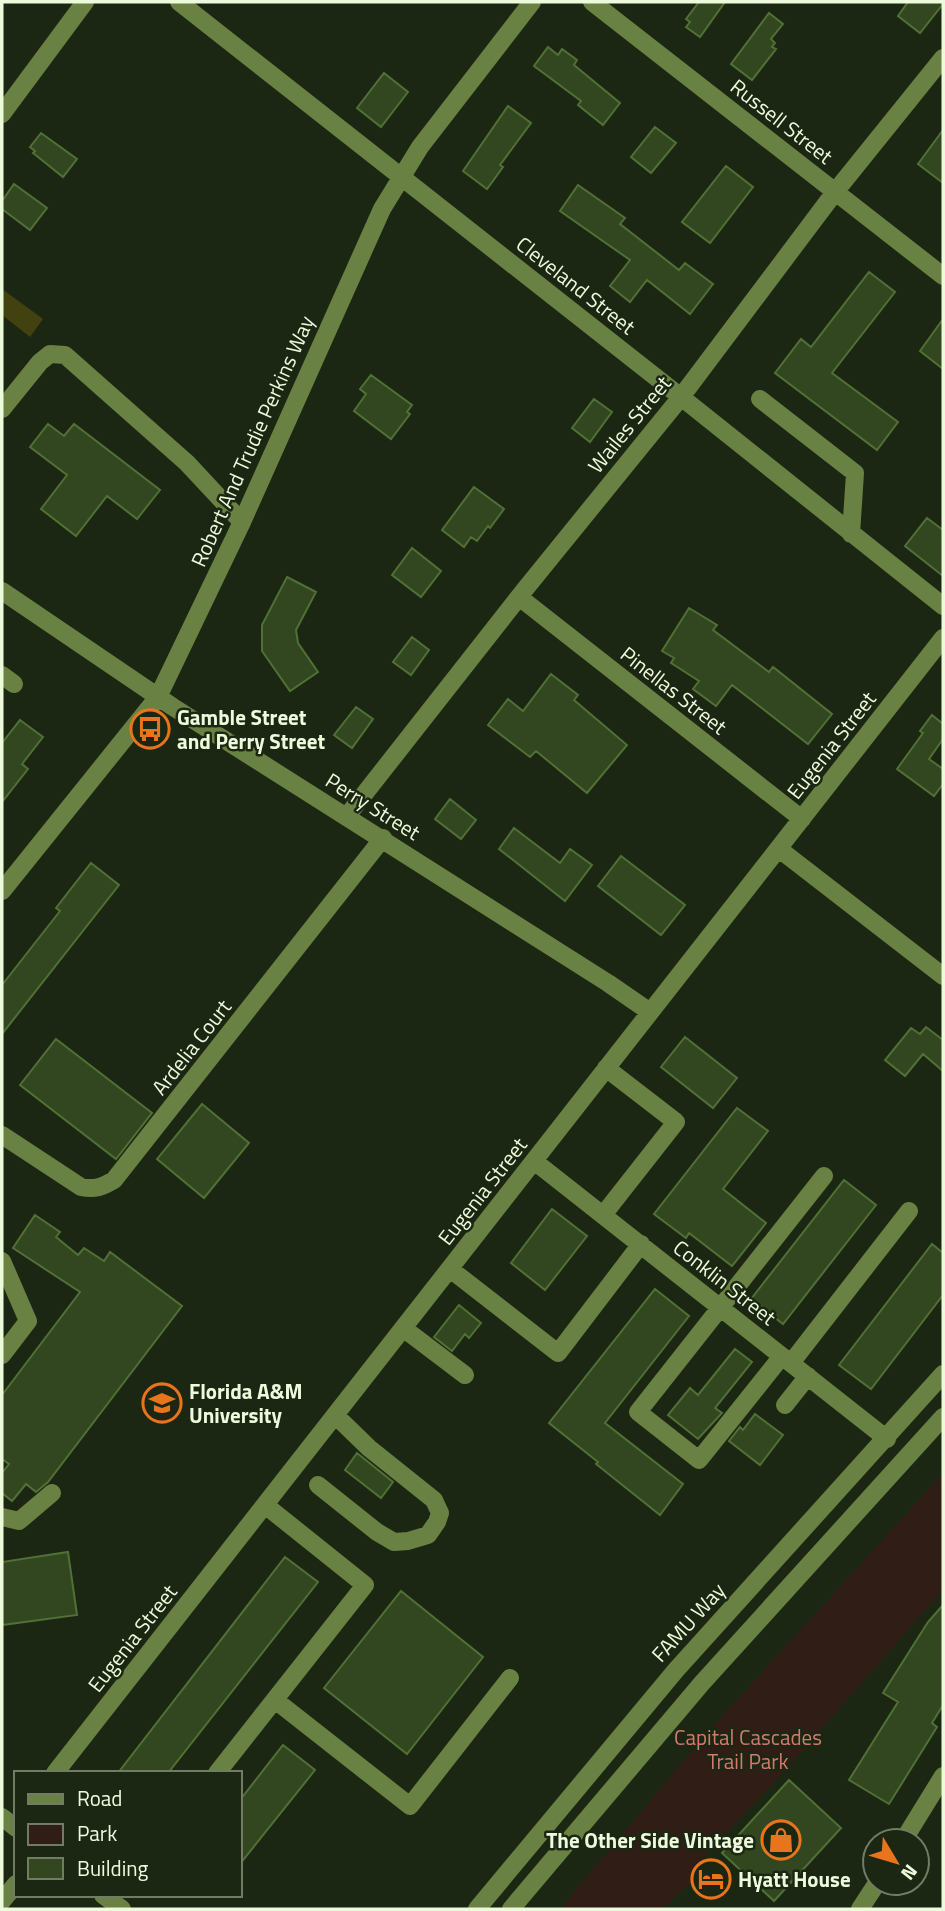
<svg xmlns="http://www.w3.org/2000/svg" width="945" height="1911" font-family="'Titillium Web',sans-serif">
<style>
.green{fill:#301e16}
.water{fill:#424110}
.building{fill:#324620;stroke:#507035;stroke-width:2}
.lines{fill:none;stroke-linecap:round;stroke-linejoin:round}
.minor{stroke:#698142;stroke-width:18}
.labels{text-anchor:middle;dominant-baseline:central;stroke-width:5;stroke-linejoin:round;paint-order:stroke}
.street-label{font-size:21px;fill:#edfbdc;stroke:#1c2713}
.poi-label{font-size:21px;font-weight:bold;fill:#edfbdc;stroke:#1c2713;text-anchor:start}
.park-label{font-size:21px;fill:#d5786e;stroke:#1c2713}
</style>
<rect width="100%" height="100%" fill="#1c2713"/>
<!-- green -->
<path class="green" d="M943,1473v117l-149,170 -91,98 7,6 -48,45h-102l144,-173z"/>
<!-- water -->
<path class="water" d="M2,289l41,30 -13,18 -28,-22z"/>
<!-- building -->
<path class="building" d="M699,2h26l-25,35 -14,-10 4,-5 -4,-3z
M908,2h35v2l-23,29 -22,-17z
M769,13l14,11 -12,15 4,4 -3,4 4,2 -24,31 -21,-16z
M548,47l10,8 4,-6 15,11 -3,5 46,38 -17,22 -25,-20 3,-4 -47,-35z
M384,73l24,19 -27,35 -24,-19z
M508,106l23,17 -31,42 3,2 -16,22 -24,-18z
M655,127l21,16 -25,30 -20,-16z
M943,130v53l-25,-19z
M41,133l36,26 -14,18 -30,-24 2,-2 -5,-4z
M726,166l27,21 -43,56 -28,-21z
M14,184l33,24 -17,22 -28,-21v-8z
M578,185l47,33 -5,6 59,46 6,-7 28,21 -23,30 -43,-34 -17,22 -20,-16 20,-26 -70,-49z
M869,272l26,20 -63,81 66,49 -21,28 -102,-77 26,-34 10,8z
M943,319v50l-23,-18z
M371,375l41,30 -5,7 3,2 -19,25 -37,-28 12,-17 -6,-5z
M594,399l18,13 -22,30 -18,-14z
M48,424l16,12 10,-12 86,66 -23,29 -30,-23 -31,40 -35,-27 26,-34 -37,-28z
M474,487l30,22 -14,19 -2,-2 -11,15 -6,-4 -7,10 -22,-17z
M927,518l16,12v46l-38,-30z
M412,548l29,23 -20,26 -29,-22z
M287,577l29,15 -20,38 2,13 20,29 -28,19 -28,-40v-26z
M689,608l28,17 -4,5 56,42 4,-5 59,47 -24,30 -76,-59 -16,21 -23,-17 6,-8 -28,-18 3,-5 -12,-7z
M412,637l17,13 -18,25 -18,-13z
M551,674l27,21 -4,5 53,45 -40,48 -51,-42 -6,6 -42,-32 20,-26 15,12z
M356,707l17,12 -21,29 -18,-13z
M932,715l11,9v15l-14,20 14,10v15l-9,12 -37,-27 26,-36 -3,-2z
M20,720l23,17 -21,27 6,5 -26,33v-59z
M450,799l26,21 -15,19 -26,-20z
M514,828l46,35 10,-14 22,16 -27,36 -66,-52z
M621,856l64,49 -24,30 -63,-49z
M91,863l28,22 -117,149v-49l58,-74 -4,-3z
M926,1027l17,13v31l-20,-17 -18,22 -20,-16 26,-32 9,6z
M685,1037l52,41 -24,30 -52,-41z
M56,1039l96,74 -36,46 -96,-74z
M202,1104l47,39 -45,55 -47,-39z
M737,1108l31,23 -45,58 43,34 -34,43 -43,-33 -3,5 -32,-24z
M844,1180l32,25 -93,119 -32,-25z
M552,1209l35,27 -42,54 -34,-27z
M35,1215l25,17 -4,5 22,18 6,-7 20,13 6,-9 72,54 -134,176 -12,10 -10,-8 -14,17 -10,-8v-20l7,-9 -7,-5v-64l78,-103 -67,-44z
M932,1244l11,9v42l-72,94 -32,-24z
M655,1289l34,27 -84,107 78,61 -23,31 -64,-51 2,-2 -49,-39z
M459,1305l22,18 -12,15 -4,-4 -13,17 -18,-14z
M735,1349l17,13 -37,46 7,5 -24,26 -30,-24 22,-27 8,7z
M755,1414l28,21 -23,30 -31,-24 11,-14 3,3z
M357,1453l36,29 -12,16 -36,-28z
M68,1552l9,63 -75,10v-63z
M285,1557l33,25 -150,191h-50z
M401,1591l82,66 -76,97 -83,-66z
M943,1605v100l-11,18 5,4 -48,77 -40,-24 49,-78 -15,-9 45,-71z
M283,1745l32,25 -75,94v-64z
M789,1780l52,48 -67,73 -52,-48z"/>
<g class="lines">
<!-- minor -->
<path class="minor" d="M179,2l502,395 262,209
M592,2l351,274
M2,114l83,-112
M760,399l95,74 -4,61
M2,409l38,-47 10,-8 15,1 122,108 55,59
M2,591l171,116 435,276 42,29
M519,597l283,222
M2,675l12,9
M347,816l179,-228 155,-191 154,-205 108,-134
M779,849l164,127
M2,891l156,-194 84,-175 140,-313 38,-62 112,-145
M2,1135l79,52c14,3 21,0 33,-7l269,-342
M534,1161l353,278
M603,1215l73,-93 -70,-54
M2,1261l26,60 -26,34
M450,1269l108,84 83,-109
M403,1328l62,47
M782,1356l-83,104 -61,-48 186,-236
M791,1363l118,-152
M785,1405l23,-29
M318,1485l59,47 17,10 14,-1 20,-6 9,-13 3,-9 -6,-13 -65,-52 -34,-33
M2,1517l17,4 33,-28
M275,1700l135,106 100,-128
M55,1773l888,-1135
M217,1773l148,-188 -100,-80
M2,1817l14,11
M903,1841l40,-65
M103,1895l19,14
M2,1901l14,-17
M477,1909l199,-239 267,-296
M511,1909l191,-226 241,-266
M860,1909l17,-26"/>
</g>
<!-- icons -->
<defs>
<g id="bus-ring" transform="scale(2.0125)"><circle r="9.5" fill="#1c2713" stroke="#e8751c" stroke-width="1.5"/><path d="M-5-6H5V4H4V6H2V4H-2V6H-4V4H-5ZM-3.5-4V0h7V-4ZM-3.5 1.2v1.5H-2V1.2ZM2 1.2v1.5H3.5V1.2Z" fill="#e8751c"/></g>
<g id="university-ring" transform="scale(2.0125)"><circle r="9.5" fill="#1c2713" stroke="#e8751c" stroke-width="1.5"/><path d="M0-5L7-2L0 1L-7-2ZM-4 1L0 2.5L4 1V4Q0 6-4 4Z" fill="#e8751c"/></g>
<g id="shop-ring" transform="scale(2.0125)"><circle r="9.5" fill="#1c2713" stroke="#e8751c" stroke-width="1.5"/><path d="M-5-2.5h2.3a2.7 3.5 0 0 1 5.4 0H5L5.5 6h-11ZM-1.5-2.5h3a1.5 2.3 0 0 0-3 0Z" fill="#e8751c"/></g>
<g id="hotel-ring" transform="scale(2.0125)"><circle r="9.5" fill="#1c2713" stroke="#e8751c" stroke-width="1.5"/><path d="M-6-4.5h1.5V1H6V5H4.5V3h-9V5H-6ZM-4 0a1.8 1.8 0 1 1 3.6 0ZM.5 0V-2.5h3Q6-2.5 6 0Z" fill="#e8751c"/></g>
</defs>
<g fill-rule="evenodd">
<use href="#bus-ring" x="150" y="729"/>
<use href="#university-ring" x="162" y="1403"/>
<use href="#shop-ring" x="781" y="1840"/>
<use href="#hotel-ring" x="711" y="1879"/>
</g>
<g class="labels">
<!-- street labels -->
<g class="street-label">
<text transform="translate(782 121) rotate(38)">Russell Street</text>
<text transform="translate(576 285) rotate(38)">Cleveland Street</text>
<text transform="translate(629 424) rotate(-51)">Wailes Street</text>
<text transform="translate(252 441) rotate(-66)">Robert And Trudie Perkins Way</text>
<text transform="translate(674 690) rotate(38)">Pinellas Street</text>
<text transform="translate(831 745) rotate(-52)">Eugenia Street</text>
<text transform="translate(373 806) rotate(32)">Perry Street</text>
<text transform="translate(191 1047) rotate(-52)">Ardelia Court</text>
<text transform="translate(482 1191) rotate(-52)">Eugenia Street</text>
<text transform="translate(725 1282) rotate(38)">Conklin Street</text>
<text transform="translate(688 1622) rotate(-48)">FAMU Way</text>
<text transform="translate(132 1638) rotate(-52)">Eugenia Street</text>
</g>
<!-- poi labels -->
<g class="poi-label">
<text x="177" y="717">Gamble Street<tspan x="177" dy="24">and Perry Street</tspan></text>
<text x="189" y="1391">Florida A&amp;M<tspan x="189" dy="24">University</tspan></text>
<text x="754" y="1840" text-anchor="end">The Other Side Vintage</text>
<text x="738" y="1879">Hyatt House</text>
</g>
<!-- park labels -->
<g class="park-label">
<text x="748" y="1737">Capital Cascades<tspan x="748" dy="24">Trail Park</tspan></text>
</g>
</g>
<!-- border -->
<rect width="945" height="1911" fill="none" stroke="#edfbdc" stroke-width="7"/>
<!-- legend -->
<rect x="14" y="1771" width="228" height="126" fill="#1c2713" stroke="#707c63" stroke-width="2"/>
<rect x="28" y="1794" width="35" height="10" fill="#698142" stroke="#707c63" stroke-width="2"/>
<text x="77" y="1806" font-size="21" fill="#edfbdc">Road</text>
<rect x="28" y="1824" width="35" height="21" fill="#301e16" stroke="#707c63" stroke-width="2"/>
<text x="77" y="1841" font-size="21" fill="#edfbdc">Park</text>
<rect x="28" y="1858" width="35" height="21" fill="#324620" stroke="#707c63" stroke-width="2"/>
<text x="77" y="1876" font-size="21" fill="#edfbdc">Building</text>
<!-- north arrow -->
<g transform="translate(896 1862) rotate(128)"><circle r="33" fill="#1c2713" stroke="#707c63" stroke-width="2"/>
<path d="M0-5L12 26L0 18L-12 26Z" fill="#e8751c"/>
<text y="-10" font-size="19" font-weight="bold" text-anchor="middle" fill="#edfbdc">N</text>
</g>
</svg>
